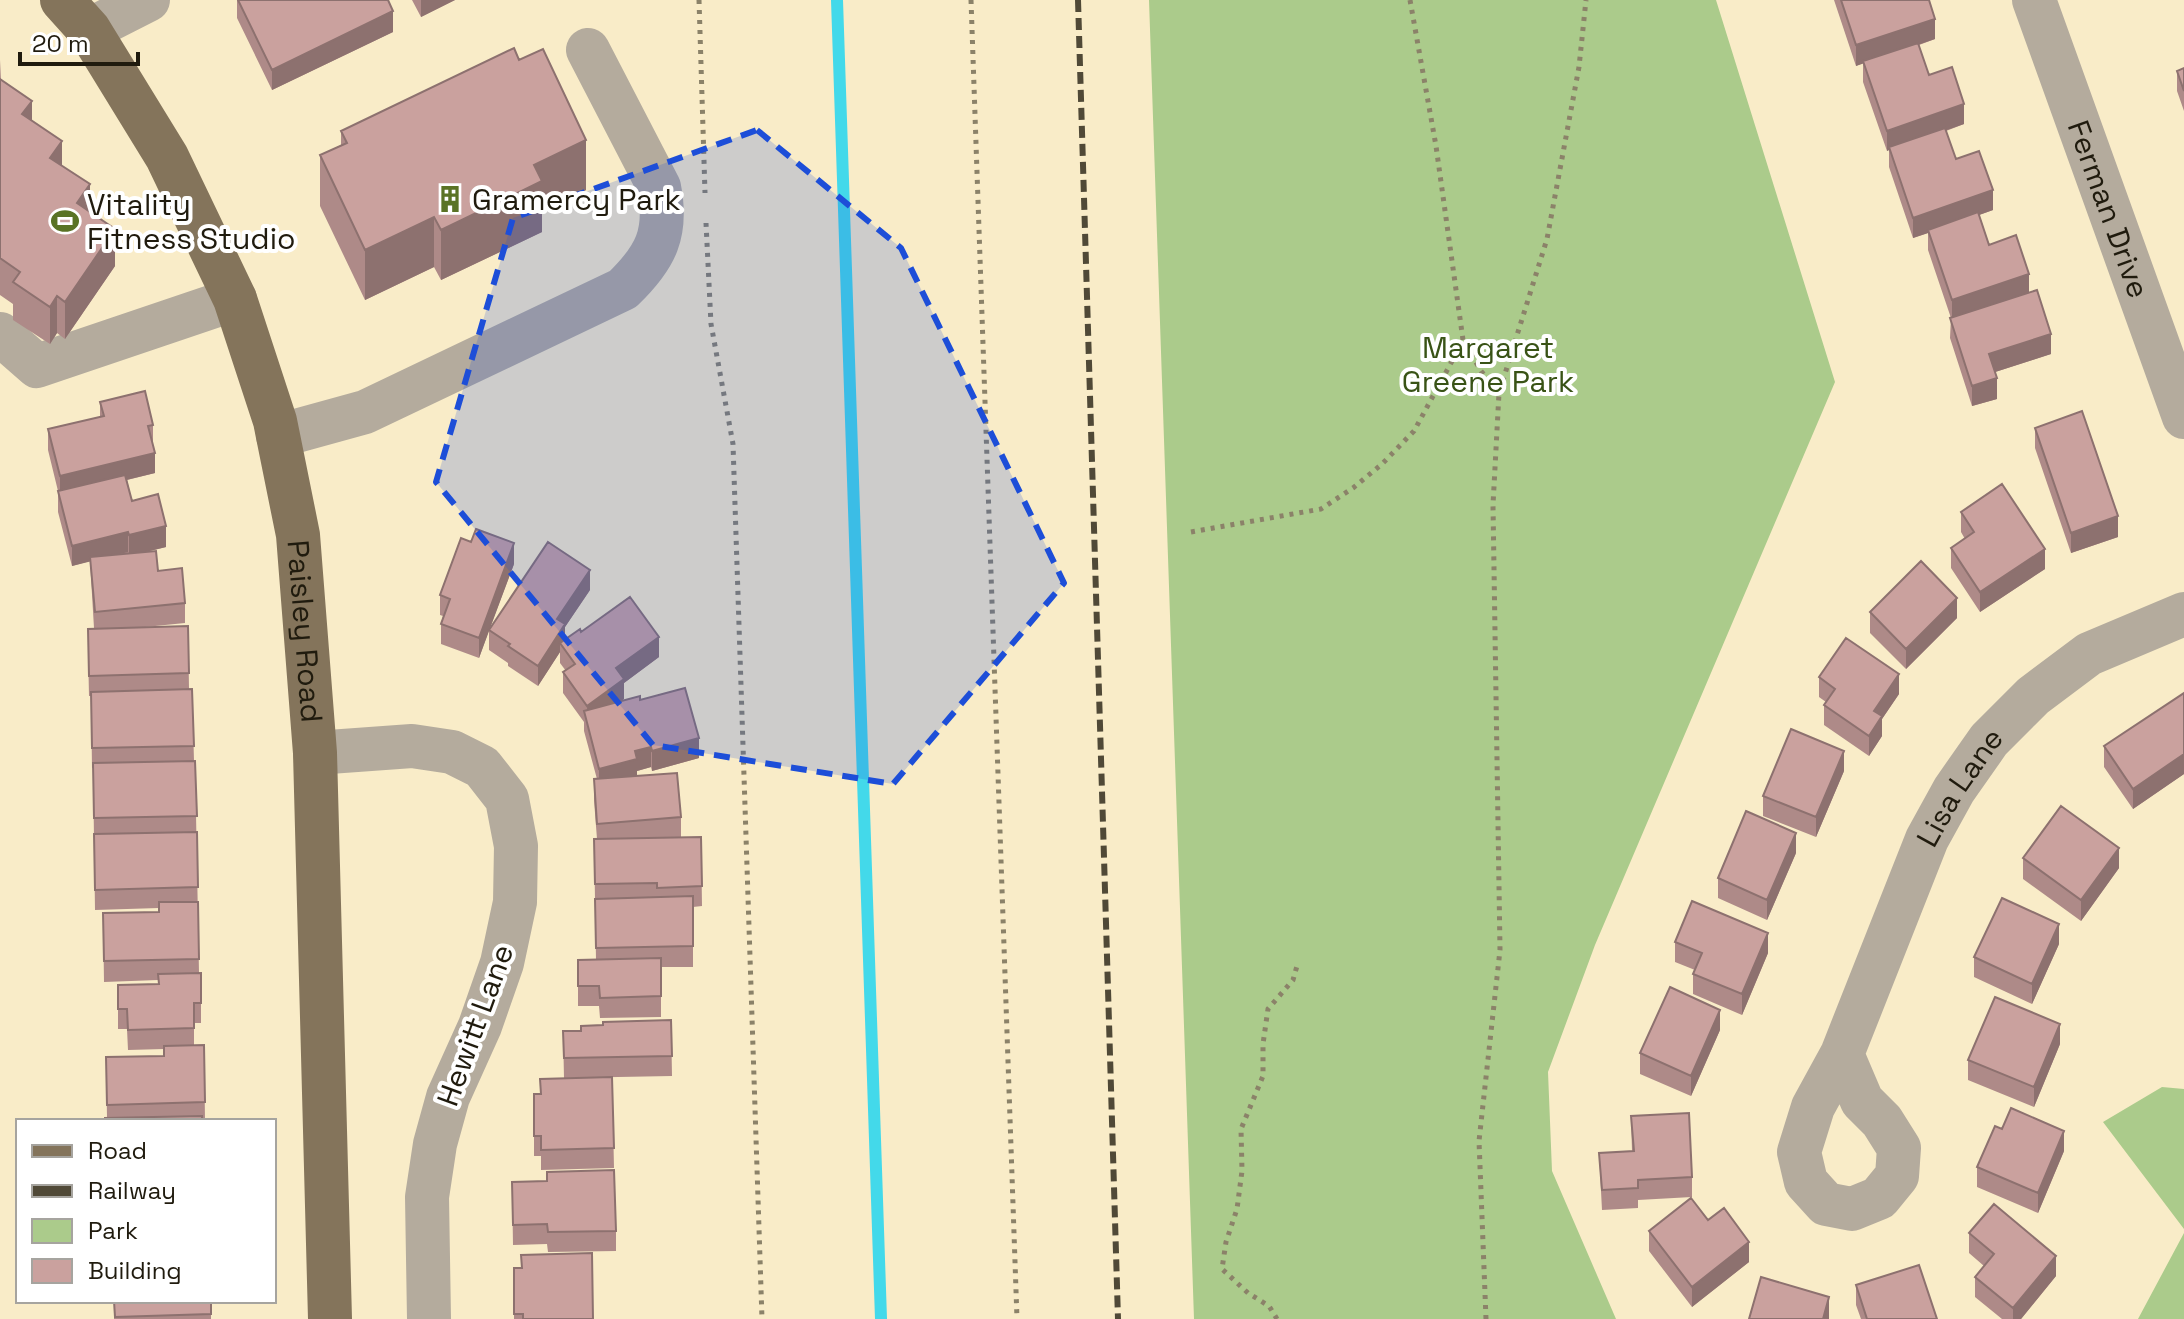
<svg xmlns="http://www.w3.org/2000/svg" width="2184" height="1319" font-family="'Space Grotesk',sans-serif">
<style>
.green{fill:#abcb8b}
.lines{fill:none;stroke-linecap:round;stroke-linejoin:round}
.stream{stroke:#43d9ea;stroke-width:12}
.path{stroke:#8b8269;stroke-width:5;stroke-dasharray:4 6;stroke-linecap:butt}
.minor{stroke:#b4ab9d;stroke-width:44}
.major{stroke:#84745b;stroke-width:44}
.rail{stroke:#504937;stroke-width:6;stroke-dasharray:12 6;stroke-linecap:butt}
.wall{fill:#ae8a88}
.shaded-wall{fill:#8d716f}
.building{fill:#caa19e;stroke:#8d716f;stroke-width:2}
.marked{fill:#1d4ed8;fill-opacity:0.2;stroke:#1d4ed8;stroke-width:6;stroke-dasharray:16 10;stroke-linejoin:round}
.labels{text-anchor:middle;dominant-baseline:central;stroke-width:8;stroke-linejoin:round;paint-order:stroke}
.poi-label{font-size:30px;fill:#201b0e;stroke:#fff;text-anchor:start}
.street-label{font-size:30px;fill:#201b0e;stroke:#fff}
.park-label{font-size:30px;fill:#395316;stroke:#fff}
</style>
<rect width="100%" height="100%" fill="#f9ecc8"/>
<!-- green -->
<path class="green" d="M1149,0h567l119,382 -240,563 -47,127 4,99 64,148h-422z
M2162,1087l22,2v140l-81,-107z
M2184,1233v86h-46z"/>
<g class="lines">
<!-- stream -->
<path class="stream" d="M837,0l44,1319"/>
<!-- path -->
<path class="path" d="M699,0l6,193
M971,0l46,1319
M1410,0l26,146 27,194 18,31 18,22
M706,223l5,101 22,120 29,875
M1191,532l130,-23 32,-21 29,-24 32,-33 49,-90
M1277,1319l-8,-13 -21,-13 -26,-24 4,-27 11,-33 5,-38 -1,-42 22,-53v-32l5,-35 25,-29 4,-14
M1486,1319l-7,-178 21,-191 -7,-445 6,-112 48,-154 32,-172 7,-67"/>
<!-- minor -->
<g class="minor">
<path id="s1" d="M2034,0l150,417"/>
<path d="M89,30l59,-30"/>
<path d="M0,334l37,32 198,-67"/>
<path d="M278,436l87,-24 258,-123c33,-32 45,-56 36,-102l-71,-137"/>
<path d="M315,753l97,-7 40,6 30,15 25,32 9,47 -1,56 -13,61 -22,63 -32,71 -13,47 -8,53 2,122"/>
<path id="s2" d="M1842,1054l20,47 20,20 17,27 -2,28 -18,22 -27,11 -26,-5 -20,-22 -7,-30 14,-45 29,-53 85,-215 27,-49 35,-50 44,-44 56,-42 95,-40"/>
</g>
<!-- major -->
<path class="major" id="s3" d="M62,0l27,30 78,127 68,142 40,122 23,114 17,218 15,566"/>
<!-- rail -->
<path class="rail" d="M1078,0l40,1319"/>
</g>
<!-- wall -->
<path class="wall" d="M237,0h151l5,32 -121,58 -35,-72z
M412,0h43l-34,17z
M1834,0h95l6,39 -16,6 10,30 35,49 -18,7 10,28 37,51 -14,5 10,30 40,48 22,61 -56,18 2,27 -25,7 -22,-68 1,-20 -23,-68v-17l-15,5 -24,-71v-17l-2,1 -24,-69v-19l-7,3z
M0,60l1,20 31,40 30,46 28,46 25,54 -50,73 -8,-6 -7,11 -37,-24v-16l-13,-9z
M2184,68v43l-7,-20v-20z
M341,131l245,59 -44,21v21l-101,48 -7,-13 -69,33 -45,-94v-51l21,-10z
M100,402l53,23v20l2,28 -28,7 5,21 34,46 -20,5 12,19 27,32v20l-40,4 43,-1 1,63h3l2,72h1l4,212 2,30v20h-7v22h10l1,76h-100l2,-3 -1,-61 58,-1v-7l-36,1 -1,-21h-9v-44l40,-1v-4l-54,2 -1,-69 56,-1v-4l-64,2 -2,-142h-1l-1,-72h-2l-1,-47 6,-21 -4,-67 -18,5 -14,-54v-21l-10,-41v-21l52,-12z
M2035,428l83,109 -47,16 -36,-105z
M1961,512l84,57 -65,43 -29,-44v-20l14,-9 -4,-7z
M514,564l-25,66 101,-40 -25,37v13l16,-8 78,25 -35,26v16l-2,1h18l59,58 -47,13 -1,-4 -14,4v5l44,41v20h20l1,69 -9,1v60h-32v50l-61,1 -1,-12h-21v-46h18l-2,-121h3l-3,-39v-21h3l-13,-48v-9l-21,-29v-21l3,-1 -6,-8v-11l-22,34 -30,-20v-3l-19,-13v-20l-10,28 -38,-14v-20l2,-8 -3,-1v-20z
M1870,612l87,6 -51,51 -36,-36z
M1819,677l80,17 -17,25v17l-13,20 -45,-31v-20l2,-3 -7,-5z
M2184,693v81l-51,35 -29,-42v-21z
M1844,771l-28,66 -53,-21v-20z
M1796,853l-29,67 -49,-22v-20z
M2023,858l96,10 -38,53 -58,-42z
M1675,942l93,11 -26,62 -49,-21v-20l2,-4 -20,-8z
M2059,944l-27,60 -58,-27v-20z
M671,1020l1,56 -108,2 -1,-47h18l22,-6z
M1720,1030l-29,66 -51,-22v-21z
M2060,1044l-26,63 -66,-27v-20z
M612,1077l2,91 -73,2v-14h-7v-62h6z
M1631,1116l61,61v20l-54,3v8l-36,2 -3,-57 33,-2z
M2064,1151l-26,62 -61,-26v-20z
M512,1182l104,49v20l-68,1 -1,-8 -34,1z
M1708,1220l41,42 -57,45 -43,-56v-20z
M1969,1233l87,43 -35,43h-19l-27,-22v-20l9,-11 -15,-13z
M521,1255l72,64h-79v-51h7z
M1856,1285l81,34h-76l-5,-14z
M114,1301h97v18h-97z"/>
<!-- shaded-wall -->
<path class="shaded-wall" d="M421,0h34l-34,17z
M393,11v21l-121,58v-20z
M1935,19v20l-79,27v-21z
M32,101v37l-10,-24z
M1964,104v20l-74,26 -1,-3v3l-2,1v-20z
M586,140v50l-44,21v21l-101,48v-50l93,-65z
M62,141v37l-12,-20z
M90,184v38l-13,-19z
M1993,190v20l-64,23 -1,-3v3l-15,5v-20z
M434,217v50l-69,33v-50z
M115,229v37l-50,73v-37z
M2029,274v20l-77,27v-21z
M57,296v37l-7,11v-37z
M2051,334v20l-62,20v-20z
M1997,378v21l-25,7v-20z
M155,453v20l-95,23v-20z
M2118,516v21l-47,16v-20z
M166,526v21l-37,9v-21z
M128,532v20l-56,14v-20z
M514,543v21l-35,94v-20z
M2045,549v20l-65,43v-20z
M590,570v20l-25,37v18l-5,-2v9l-22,34v-20l19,-47z
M1957,598v20l-51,51v-20z
M659,637v20l-35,26v16l-36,26 -1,-19 29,-38z
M1899,674v20l-17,25v17l-13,20v-20l5,-25z
M699,738v20l-47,13v-20z
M651,747v20l-14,4v8l-38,10v-20l36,-18z
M1844,751v20l-28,66v-20z
M2184,754v20l-51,35v-20z
M1796,833v20l-29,67v-20z
M2119,848v20l-38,53v-21z
M2059,924v20l-27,60v-20z
M1768,933v20l-26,62v-21z
M1720,1010v20l-29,66v-20z
M2060,1024v20l-26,63v-20z
M2064,1131v20l-26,62v-20z
M1749,1242v20l-57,45v-20z
M2056,1256v20l-35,43h-8v-11z
M1829,1297v22h-6z"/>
<!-- building -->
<path class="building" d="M238,0h150l5,11 -121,59z
M1841,0h88l6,19 -79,26z
M1918,43l11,32 23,-8 12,37 -77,27 -24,-70z
M514,48l5,12 24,-11 43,91 -52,25 8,16 -101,49 -7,-13 -69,33 -45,-95 27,-12 -6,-12z
M2184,68v23l-7,-20z
M0,79l32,22 -10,13 40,27 -12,17 40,26 -13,19 38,26 -50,73 -8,-6 -7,11 -37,-25 7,-10 -20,-14z
M1945,128l11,31 23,-8 14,39 -80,28 -24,-71z
M1978,212l11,33 27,-10 13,39 -77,26 -24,-70z
M2037,290l14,44 -62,20 8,24 -25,8 -22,-68z
M145,391l8,34 -5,1 7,27 -95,23 -12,-47 56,-13 -4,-14z
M2082,411l36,105 -47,17 -36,-105z
M125,475l7,26 26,-7 8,32 -37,9 -1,-3 -56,14 -14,-55z
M2002,484l43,65 -65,43 -29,-44 23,-16 -13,-20z
M476,529l38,14 -35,95 -38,-14 9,-25 -10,-4 21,-57 10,4z
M548,542l42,28 -33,49 8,5 -27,42 -30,-20 2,-2 -21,-14z
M156,551l2,20 24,-3 3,35 -90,9 -5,-55z
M1921,561l36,37 -51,51 -36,-37z
M630,597l29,40 -43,31 8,11 -37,27 -24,-34 12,-8 -15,-21 20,-14 1,3z
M188,626l1,47 -100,3 -1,-47z
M1846,638l53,36 -25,37 8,5 -13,20 -45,-31 11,-16 -16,-12z
M685,688l14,50 -47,13 -1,-4 -16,4 2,8 -38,10 -15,-58 56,-15v4z
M192,689l2,57 -102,2 -1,-56z
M2184,693v61l-51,35 -29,-43z
M1791,729l53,22 -28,66 -53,-21z
M195,761l2,55 -103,2 -1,-55z
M677,773l4,44 -84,7 -3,-45z
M2061,806l58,42 -38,52 -58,-42z
M1746,811l50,22 -29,67 -49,-22z
M197,832l1,55 -103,3 -1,-56z
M701,837l1,49 -45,2v-5l-62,1 -1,-45z
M693,896v50l-97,2 -1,-49z
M2002,898l57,26 -27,60 -58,-27z
M1692,901l76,32 -26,61 -49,-20 9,-21 -27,-11z
M159,902h39l1,57 -95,2 -1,-48 56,-1z
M661,958v38l-61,2 -1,-12h-21v-26z
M201,973v30h-7v25l-66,2 -1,-21h-9v-24l41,-1 -1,-10z
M1670,987l50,23 -29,66 -51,-23z
M1995,997l65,27 -26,63 -66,-27z
M671,1020l1,36 -108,2 -1,-27h18v-5l22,-1v-3z
M204,1045l1,57 -98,3 -1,-48 58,-1v-10z
M612,1077l2,71 -73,2v-14h-7v-42h7l-1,-15z
M2011,1108l53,23 -26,62 -61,-26 18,-41 7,3z
M1689,1113l3,64 -54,3v8l-36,2 -3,-37 35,-2 -3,-35z
M202,1116v5h-97v-3z
M614,1170l2,61 -68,1 -1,-8 -34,1 -1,-43 35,-1v-9z
M1691,1198l17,22 16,-12 25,34 -57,45 -43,-56z
M1994,1204l62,52 -43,52 -38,-31 19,-23 -25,-21z
M592,1253l1,66h-70v-5h-9v-46h8l-1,-13z
M1919,1265l18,54h-70l-11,-34z
M1761,1277l68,20 -6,22h-74z
M114,1301h97v13l-96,3z"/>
<!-- marked area -->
<path class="marked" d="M757,130l144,118 163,335 -171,201 -240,-39 -217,-263 77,-264z"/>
<!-- icons -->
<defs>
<g id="building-bare" transform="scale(2.16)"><path d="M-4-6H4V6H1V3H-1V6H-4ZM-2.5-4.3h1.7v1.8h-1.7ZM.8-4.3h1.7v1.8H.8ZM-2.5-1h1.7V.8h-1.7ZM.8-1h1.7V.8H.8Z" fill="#5a7325" stroke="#fff" stroke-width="2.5" paint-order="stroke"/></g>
<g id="stadium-bare" transform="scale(2.16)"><path d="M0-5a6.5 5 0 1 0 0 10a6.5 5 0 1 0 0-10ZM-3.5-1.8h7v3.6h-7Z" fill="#5a7325" stroke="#fff" stroke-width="2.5" paint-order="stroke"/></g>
</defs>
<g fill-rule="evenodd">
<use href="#building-bare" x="450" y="199"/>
<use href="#stadium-bare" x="65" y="221"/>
</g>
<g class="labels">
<!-- poi labels -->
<g class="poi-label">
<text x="472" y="199">Gramercy Park</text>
<text x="87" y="204">Vitality<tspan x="87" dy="34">Fitness Studio</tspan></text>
</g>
<!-- street labels -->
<g class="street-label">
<text stroke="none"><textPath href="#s1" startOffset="222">Ferman Drive</textPath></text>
<text stroke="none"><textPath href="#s3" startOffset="688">Paisley Road</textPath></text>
<text stroke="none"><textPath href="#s2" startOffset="684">Lisa Lane</textPath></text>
<text transform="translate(475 1025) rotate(-70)">Hewitt Lane</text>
</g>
<!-- park labels -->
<g class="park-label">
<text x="1488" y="347">Margaret<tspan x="1488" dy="34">Greene Park</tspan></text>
</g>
</g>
<!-- legend -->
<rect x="16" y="1119" width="260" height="184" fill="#ffffff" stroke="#a6a49f" stroke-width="2"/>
<rect x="32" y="1145" width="40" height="12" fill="#84745b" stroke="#a6a49f" stroke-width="2"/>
<text x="88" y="1159" font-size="24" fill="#201b0e">Road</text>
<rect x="32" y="1185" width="40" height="12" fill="#504937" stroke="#a6a49f" stroke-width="2"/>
<text x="88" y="1199" font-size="24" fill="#201b0e">Railway</text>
<rect x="32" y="1219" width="40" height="24" fill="#abcb8b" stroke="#a6a49f" stroke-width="2"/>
<text x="88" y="1239" font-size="24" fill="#201b0e">Park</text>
<rect x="32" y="1259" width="40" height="24" fill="#caa19e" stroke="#a6a49f" stroke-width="2"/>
<text x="88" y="1279" font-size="24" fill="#201b0e">Building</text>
<!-- scale -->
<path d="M20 52v12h118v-12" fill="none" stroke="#201b0e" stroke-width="4"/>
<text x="32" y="52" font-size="24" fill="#201b0e" stroke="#ffffff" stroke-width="6" paint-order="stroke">20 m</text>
</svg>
